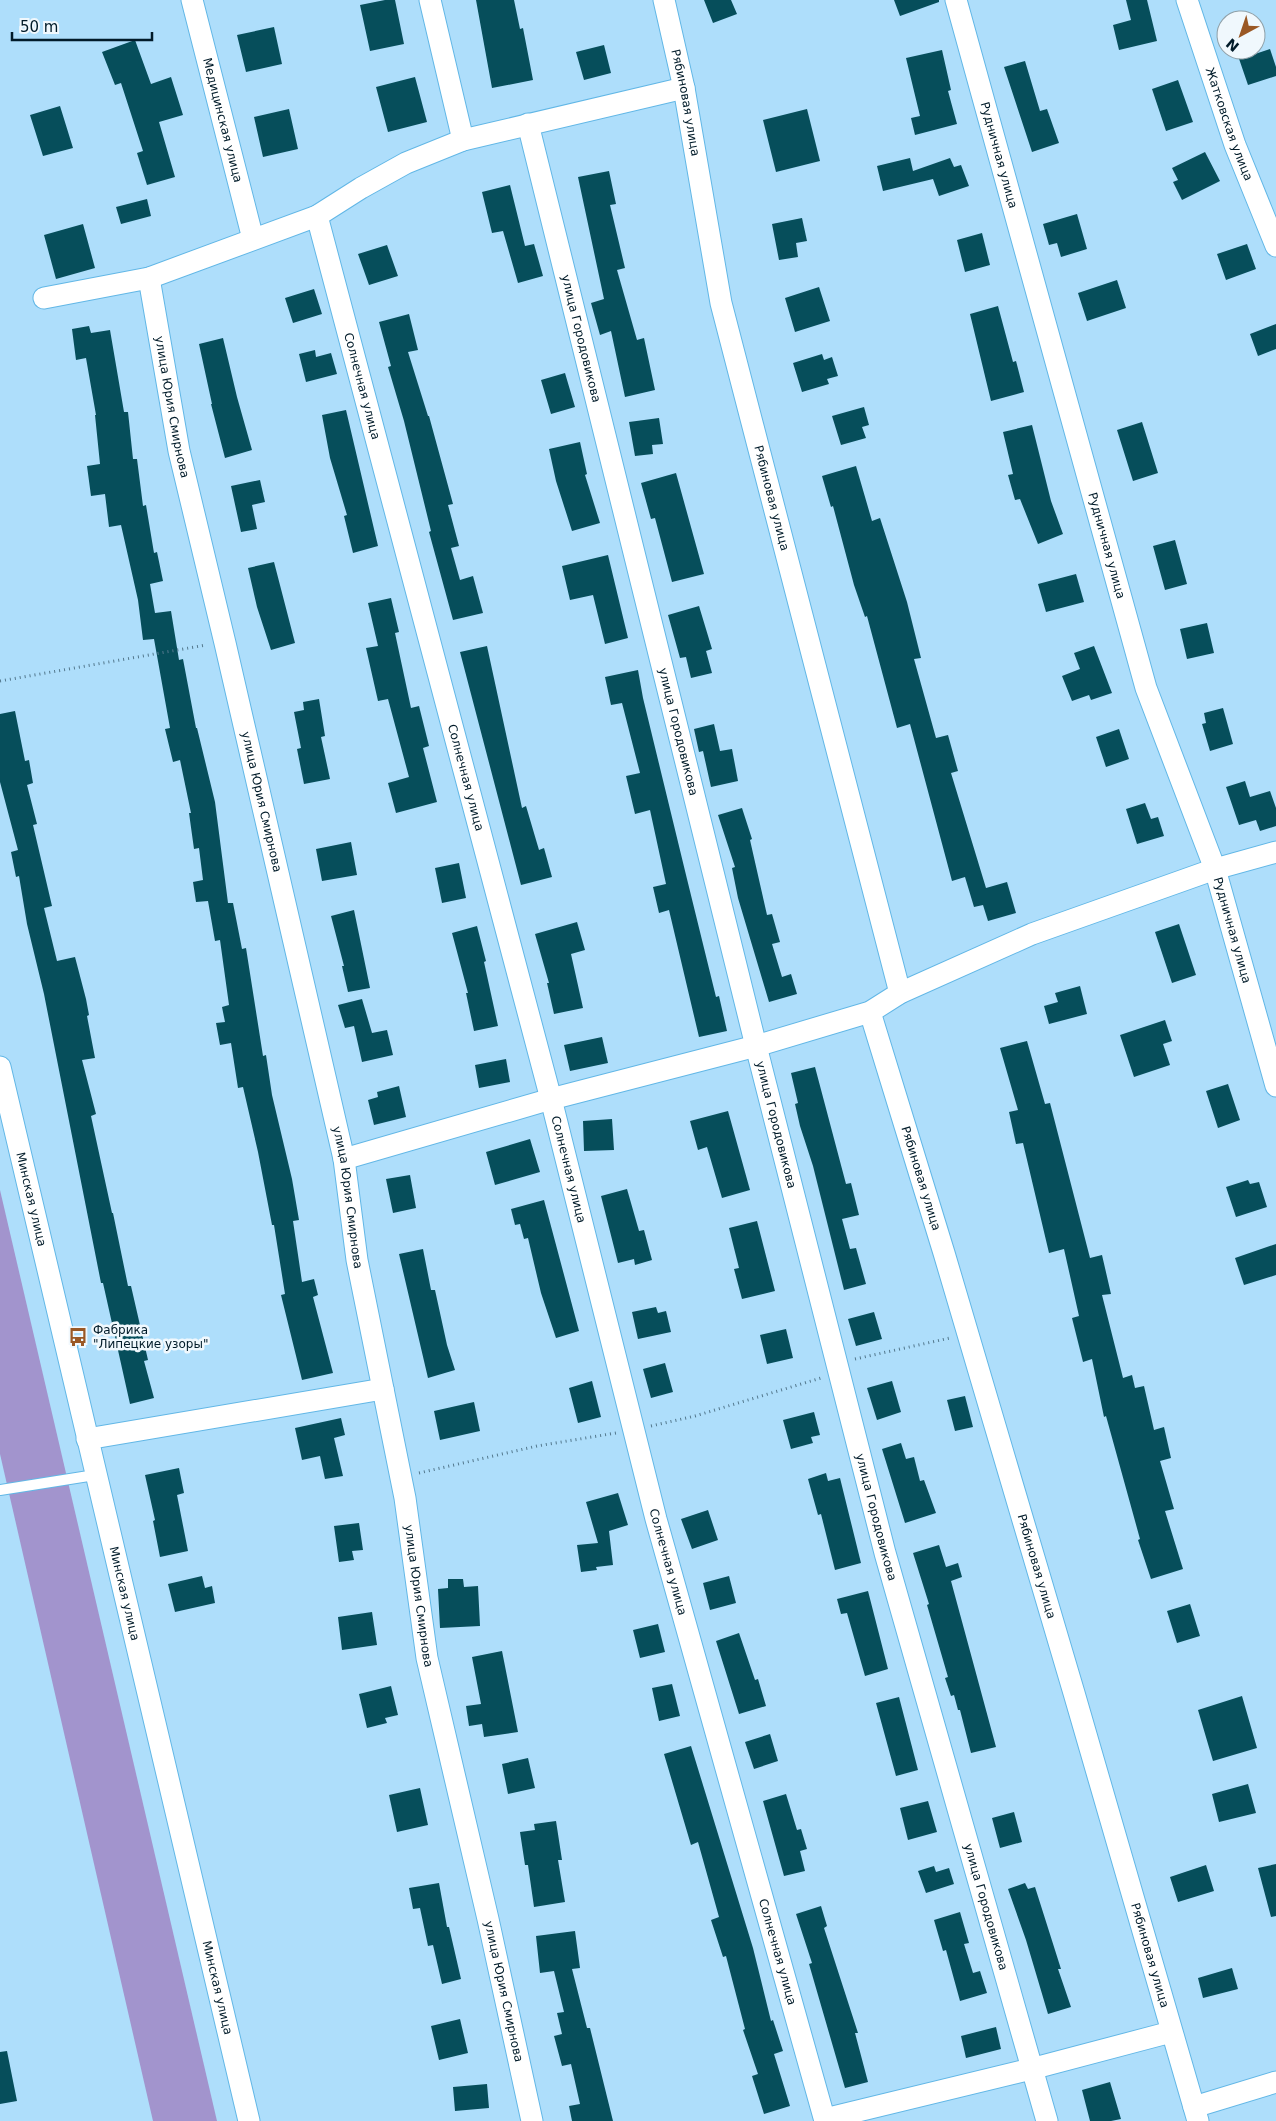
<svg xmlns="http://www.w3.org/2000/svg" width="1276" height="2121" font-family="'DejaVu Sans',sans-serif">
<style>
.forest{fill:#a294cd}
.building{fill:#064e5b}
.lines{fill:none;stroke-linecap:round;stroke-linejoin:round}
.lane-casing{stroke:#62b7e6;stroke-width:12}
.street-casing{stroke:#62b7e6;stroke-width:23}
.path{stroke:#53788d;stroke-width:3;stroke-dasharray:1 4;stroke-linecap:butt}
.lane{stroke:#fff;stroke-width:10}
.street{stroke:#fff;stroke-width:21}
.labels{text-anchor:middle;dominant-baseline:central;stroke-width:5;stroke-linejoin:round;paint-order:stroke}
.street-label{font-size:12px;fill:#011b29;stroke:#f0f8fd}
.poi-label{font-size:12px;fill:#011b29;stroke:#f0f8fd;text-anchor:start}
</style>
<rect width="100%" height="100%" fill="#aedefb"/>
<!-- forest -->
<path class="forest" d="M0,1190l217,931h-64l-153,-667z"/>
<!-- building -->
<path class="building" d="M385,0h10l9,44 -34,7 -10,-46z
M476,0h38l6,29 3,-1 10,52 -41,8z
M704,0h27l6,14 -24,9z
M894,0h45v2l-39,14z
M1126,0h21l10,41 -38,9 -6,-25 18,-5z
M274,27l8,37 -36,8 -9,-37z
M135,40l16,44 20,-7 12,38 -24,7 16,55 -28,8 -10,-32 6,-2 -22,-68 -6,2 -13,-33z
M604,45l7,28 -27,7 -8,-28z
M1270,49l6,18v9l-28,9 -12,-35h18l1,4z
M942,50l9,40 -3,1 9,33 -42,11 -4,-17 9,-2 -14,-58z
M1025,61l15,50 7,-2 12,34 -27,9 -28,-85z
M415,77l12,45 -39,10 -12,-45z
M1178,80l15,42 -27,9 -14,-42z
M60,106l13,42 -30,8 -13,-41z
M289,109l9,40 -35,8 -9,-40z
M807,109l13,52 -44,11 -13,-52z
M1205,152l15,29 -38,19 -9,-18 5,-2 -6,-12z
M910,158l3,13 37,-13 4,9 7,-2 8,21 -30,10 -6,-17 -50,12 -6,-25z
M609,171l7,33 -6,1 15,63 -8,2 20,70 7,-2 11,52 -30,7 -14,-66 -11,4 -9,-32 13,-4 -26,-122z
M510,185l15,61 9,-2 9,32 -25,7 -15,-52 -11,2 -10,-41z
M147,199l4,17 -30,8 -5,-17z
M1077,214l10,35 -26,8 -4,-14 -8,2 -6,-21z
M802,218l5,23 -11,2 2,14 -19,3 -7,-36z
M83,224l12,44 -39,11 -12,-44z
M982,233l8,32 -25,7 -8,-32z
M1247,244l9,25 -30,11 -9,-26z
M387,245l11,31 -29,9 -11,-31z
M1117,280l9,28 -39,13 -9,-28z
M819,287l11,34 -35,11 -10,-34z
M314,289l8,25 -29,9 -8,-25z
M998,306l15,56 3,-1 8,31 -33,9 -21,-87z
M409,314l9,36 -10,2 20,64h1l24,88 -5,1 11,41 -8,2 9,32 13,-4 10,37 -30,7 -24,-88 2,-1 -27,-110 -16,-54 3,-1 -12,-44z
M1276,324v25l-18,7 -8,-22z
M89,326l2,7 19,-3 14,82h4l5,47h4l6,47 3,-1 8,48 3,-1 6,29 -13,3 5,29 16,-2 8,49 4,-1 13,69h1l18,74 13,101h5l9,46 4,-1 17,108 3,-1 6,40 20,84 7,41 -6,1 9,61 12,-3 4,16 -5,2 20,76 -31,7 -21,-85 4,-1 -11,-69h-2l-14,-73 -15,-65 -5,1 -7,-45 -11,2 -4,-22 9,-1 -3,-15 7,-2 -9,-65 -5,1 -7,-40 -12,1 -3,-20 10,-2 -4,-32 -5,1 -5,-36h2l-11,-53 -7,2 -8,-33 5,-1 -16,-89 -11,1 -5,-40 -17,-75 -12,2 -4,-33 -14,2 -4,-30 13,-2 -5,-49h1l-10,-57 -10,2 -4,-31z
M223,338l14,59 15,53 -27,8 -14,-54h1l-13,-60z
M315,350l1,7 15,-4 6,21 -31,8 -7,-28z
M822,354l2,6 8,-3 6,19 -11,3 2,5 -27,8 -9,-29z
M565,373l10,34 -24,7 -10,-34z
M864,407l5,18 -7,2 4,11 -25,7 -9,-29z
M346,410l32,136 -25,7 -9,-37 3,-1 -17,-57 -8,-43z
M659,418l4,26 -11,1 1,9 -18,2 -6,-34z
M1142,422l16,51 -25,8 -16,-51z
M1032,425l19,76 12,33 -25,10 -18,-45 -5,1 -7,-25 5,-1 -10,-42z
M580,442l7,32 -2,1 15,48 -28,8 -16,-50 -7,-32z
M856,466l16,55 8,-3 27,84 14,56 -7,1 22,79 12,-3 10,36 -7,2 35,115 21,-6 9,31 -28,8 -5,-16 -9,2 -9,-30 -13,4 -42,-157 -13,4 -30,-112 -2,1 -11,-32 -21,-79 -2,1 -9,-31z
M676,473l28,101 -32,8 -17,-64 -4,1 -10,-36z
M260,480l5,22 -13,3 5,24 -16,3 -10,-46z
M1175,540l12,44 -22,6 -12,-44z
M608,555l20,83 -23,6 -12,-49 -23,5 -8,-34z
M274,562l21,81 -24,7 -14,-43 -9,-39z
M1076,574l8,28 -38,10 -8,-28z
M391,598l8,34 -4,1 16,75 8,-2 10,40 -6,2 14,54 -41,11 -8,-30 21,-6 -21,-78 -10,2 -12,-53 12,-2 -10,-43z
M699,606l13,43 -6,2 6,22 -21,5 -5,-21 -6,1 -12,-43z
M1207,623l7,30 -27,6 -7,-30z
M487,646l35,162 4,-2 13,44 5,-2 8,29 -31,8 -61,-233z
M1094,646l18,47 -21,7 -2,-5 -17,6 -10,-25 18,-7 -6,-16z
M638,670l5,28 44,181 29,118 3,-1 8,35 -28,6 -30,-127 -10,3 -6,-26 13,-3 -16,-74 -15,4 -9,-38 14,-3 -18,-70 -11,2 -6,-28z
M319,699l6,37 -4,1 9,42 -26,5 -7,-35 4,-1 -7,-36 10,-2 -1,-8z
M1223,708l10,36 -23,7 -8,-27 4,-1 -2,-10z
M15,711l10,50 4,-1 4,23 -6,2 10,39 -4,1 19,81 -8,2 13,53 18,-4 11,42 3,16 -2,1 8,42 -13,2 14,54 -5,2 21,97h1l15,73h3l17,74 -4,1 10,37 -24,6 -27,-121h-2l-57,-289 -17,-70 -8,-48 -3,1 -5,-25 7,-2 -18,-68v-68z
M714,724l6,27 12,-2 6,32 -27,6 -8,-36 -4,1 -5,-23z
M1119,729l10,30 -23,8 -10,-30z
M1245,781l5,16 20,-6 6,17v18l-16,5 -4,-11 -17,5 -13,-38z
M1145,803l6,16 7,-2 6,19 -27,8 -11,-35z
M742,808l10,31 -2,1 17,75 5,-1 8,28 -8,2 10,33 9,-3 6,20 -28,8 -31,-104 -6,-30 3,-1 -17,-52z
M351,842l6,33 -35,6 -6,-32z
M459,863l7,35 -24,5 -7,-35z
M354,910l16,78 -22,4 -6,-26h2l-13,-50z
M577,922l8,28 -14,4 12,54 -29,6 -7,-31h2l-14,-49z
M1179,924l17,51 -24,8 -17,-51z
M477,926l9,35 -2,1 14,64 -24,5 -8,-38h2l-16,-60z
M1080,986l7,28 -38,10 -5,-18 14,-4 -3,-9z
M362,999l10,34 15,-3 6,25 -31,7 -8,-36 -9,2 -7,-23z
M1165,1020l7,21 -9,3 7,21 -36,12 -14,-42z
M602,1037l6,26 -38,8 -6,-26z
M1027,1041l18,63 5,-1 40,155 12,-3 9,39 -9,1 21,83 9,-3 3,13 9,-2 10,44 10,-3 7,31 -11,3 14,48 -9,2 18,58 -32,10 -13,-39 2,-1 -34,-123 -2,1 -12,-58 -9,3 -11,-44 7,-2 -15,-67 -15,4 -26,-110 -7,1 -7,-32 9,-2 -18,-62z
M506,1059l4,23 -31,6 -4,-23z
M815,1067l31,117 5,-1 8,32 -17,4 8,30 6,-1 10,36 -22,6 -31,-124 -13,-40 -5,-22 3,-1 -7,-30z
M1228,1084l12,36 -22,8 -12,-37z
M399,1086l7,31 -32,8 -6,-25 10,-3 -1,-5z
M728,1111l22,79 -28,8 -15,-51 -9,3 -8,-29z
M612,1119l2,31 -30,1 -1,-30z
M530,1139l10,33 -45,13 -9,-33z
M410,1175l6,33 -23,5 -7,-34z
M1248,1180l2,4 9,-2 8,25 -31,10 -10,-30z
M627,1189l12,42 5,-1 8,30 -17,5 -1,-6 -16,4 -17,-67z
M544,1200l35,131 -23,7 -15,-45 -13,-55 -4,1 -4,-15 -5,1 -4,-16z
M757,1221l18,70 -33,8 -8,-30 5,-1 -10,-40z
M1276,1244v31l-32,10 -9,-27z
M423,1249l8,41h4l12,55 8,25 -27,8 -29,-124z
M656,1307l2,6 8,-2 5,21 -33,7 -6,-27z
M874,1312l8,27 -26,7 -8,-27z
M786,1329l7,29 -26,6 -7,-29z
M665,1363l8,29 -22,6 -8,-29z
M592,1381l9,36 -23,6 -9,-35z
M892,1381l9,31 -24,8 -10,-32z
M965,1396l8,31 -18,4 -8,-31z
M474,1402l6,29 -40,9 -6,-29z
M814,1412l6,23 -9,2 2,6 -22,6 -8,-29z
M341,1418l4,17 -11,3 9,38 -18,3 -5,-23 -18,4 -7,-32z
M901,1443l5,16 8,-2 6,24 4,-1 12,33 -31,10 -23,-74z
M179,1468l5,25 -7,2 11,56 -28,6 -7,-36 2,-1 -10,-45z
M826,1473l2,8 12,-3 21,85 -26,7 -14,-56 -3,1 -10,-36z
M618,1493l10,32 -19,6 4,34 -17,2 1,3 -16,2 -4,-27 21,-2 -12,-41z
M708,1510l10,30 -26,9 -11,-30z
M359,1523l4,27 -11,1 2,9 -15,2 -5,-36z
M939,1545l7,22 12,-4 4,14 -11,4 45,166 -25,6 -11,-43h-2l-4,-15 -3,1 -6,-18 3,-1 -21,-72 2,-1 -16,-51z
M202,1576l3,12 7,-2 3,17 -40,9 -7,-28z
M729,1576l7,27 -26,7 -7,-27z
M448,1579h15l1,8 14,-1 2,40 -40,2 -2,-39 10,-1z
M868,1591l20,78 -23,7 -18,-63 -6,1 -4,-15z
M1190,1604l10,32 -23,7 -10,-32z
M372,1612l5,33 -35,5 -4,-33z
M658,1624l7,28 -25,6 -7,-28z
M739,1633l16,47 3,-1 8,27 -27,8 -23,-73z
M502,1651l16,81 -34,5 -2,-13 -13,2 -3,-20 15,-2 -9,-47z
M672,1684l8,32 -21,5 -7,-33z
M391,1686l7,29 -13,3 2,5 -20,5 -8,-34z
M1242,1696l15,52 -44,13 -15,-51z
M899,1697l19,73 -22,6 -20,-73z
M770,1734l8,27 -24,8 -9,-27z
M691,1746l62,202 18,73 2,-1 10,31 -9,3 16,52 -26,8 -12,-38 6,-2 -15,-44 2,-1 -19,-73 -3,1 -12,-37 8,-3 -21,-75 -7,3 -27,-91z
M528,1758l7,30 -27,6 -6,-30z
M1248,1784l8,29 -37,9 -7,-28z
M420,1788l8,37 -31,7 -8,-37z
M786,1794l11,36 4,-1 6,20 -7,2 5,20 -21,5 -21,-75z
M928,1801l9,31 -29,8 -8,-32z
M1014,1812l8,30 -22,6 -8,-30z
M556,1821l6,39h-4l7,42 -31,5 -6,-42h-3l-5,-33 15,-2 -1,-6z
M1276,1864v52l-5,1 -13,-49z
M1206,1865l8,26 -36,11 -8,-25z
M934,1866l2,6 13,-4 5,16 -28,9 -8,-22z
M439,1883l8,44h2l12,52 -19,5 -9,-39 -5,1 -8,-38 -7,1 -4,-21z
M1025,1883l3,6 7,-2 26,82h-3l13,38 -23,7 -22,-74 -18,-51z
M821,1906l6,20 -3,2 34,105h-3l13,49 -23,6 -36,-124 3,-1 -16,-49z
M960,1912l9,31 -5,1 9,29 7,-2 7,22 -27,8 -14,-51 -3,1 -9,-31z
M575,1931l5,37 -8,1 15,59h3l23,93h-41l-3,-15 11,-2 -9,-40 -9,2 -8,-30 8,-2 -5,-21 7,-1 -10,-41 -14,2 -4,-37z
M1232,1968l6,21 -35,9 -5,-20z
M460,2019l8,34 -29,7 -8,-34z
M996,2027l5,22 -35,9 -5,-22z
M7,2051l10,50 -17,3v-52z
M1110,2082l11,37 -10,2h-21l-8,-31z
M487,2084l2,24 -34,3 -2,-24z"/>
<g class="lines">
<!-- lane casing -->
<g class="lane-casing">
<path id="lane" d="M0,1490l95,-15"/>
</g>
<!-- street casing -->
<g class="street-casing">
<g id="street">
<path id="s1" d="M192,0l61,239"/>
<path d="M430,0l33,140"/>
<path id="s2" d="M664,0l20,88 37,215 179,690"/>
<path id="s3" d="M956,0l190,688 69,181 61,217"/>
<path id="s4" d="M1187,0l48,145 41,101"/>
<path id="s5" d="M528,124l228,922 129,507 162,568"/>
<path id="s6" d="M317,216l234,883 105,420 169,602"/>
<path id="s7" d="M149,278l30,173 46,192 119,516 13,101 48,238 22,160 61,261 44,202"/>
<path d="M44,298l105,-20 168,-62 44,-28 45,-25 57,-23 221,-52"/>
<path id="s8" d="M870,1012l74,241 130,440 124,428"/>
<path id="s9" d="M0,1067l249,1054"/>
<path d="M344,1159l207,-60 205,-53 114,-34 30,-19 132,-59 183,-65 61,-17"/>
<path d="M87,1439l296,-50"/>
<path d="M1194,2107l82,-25"/>
<path d="M825,2119l206,-50 140,-37"/>
</g>
</g>
<!-- path -->
<path class="path" d="M0,681l206,-36
M855,1359l95,-21
M651,1426l44,-10 126,-38
M419,1473l118,-27 79,-13"/>
<!-- lane -->
<use href="#lane" class="lane"/>
<!-- street -->
<use href="#street" class="street"/>
</g>
<!-- icons -->
<defs>
<g id="bus-bare" transform="scale(1.5)"><path d="M-5-6H5V4H4V6H2V4H-2V6H-4V4H-5ZM-3.5-4V0h7V-4ZM-3.5 1.2v1.5H-2V1.2ZM2 1.2v1.5H3.5V1.2Z" fill="#9a5825" stroke="#f0f8fd" stroke-width="2.5" paint-order="stroke"/></g>
</defs>
<g fill-rule="evenodd">
<use href="#bus-bare" x="78" y="1337"/>
</g>
<g class="labels">
<!-- street labels -->
<g class="street-label">
<text stroke="none"><textPath href="#s2" startOffset="105">Рябиновая улица</textPath></text>
<text stroke="none"><textPath href="#s1" startOffset="124">Медицинская улица</textPath></text>
<text stroke="none"><textPath href="#s4" startOffset="131">Жатковская улица</textPath></text>
<text stroke="none"><textPath href="#s3" startOffset="161">Рудничная улица</textPath></text>
<text stroke="none"><textPath href="#s5" startOffset="221">улица Городовикова</textPath></text>
<text stroke="none"><textPath href="#s6" startOffset="176">Солнечная улица</textPath></text>
<text stroke="none"><textPath href="#s7" startOffset="131">улица Юрия Смирнова</textPath></text>
<text stroke="none"><textPath href="#s2" startOffset="510">Рябиновая улица</textPath></text>
<text stroke="none"><textPath href="#s3" startOffset="566">Рудничная улица</textPath></text>
<text stroke="none"><textPath href="#s5" startOffset="626">улица Городовикова</textPath></text>
<text stroke="none"><textPath href="#s6" startOffset="581">Солнечная улица</textPath></text>
<text stroke="none"><textPath href="#s7" startOffset="536">улица Юрия Смирнова</textPath></text>
<text stroke="none"><textPath href="#s3" startOffset="971">Рудничная улица</textPath></text>
<text stroke="none"><textPath href="#s5" startOffset="1031">улица Городовикова</textPath></text>
<text stroke="none"><textPath href="#s6" startOffset="986">Солнечная улица</textPath></text>
<text stroke="none"><textPath href="#s8" startOffset="174">Рябиновая улица</textPath></text>
<text stroke="none"><textPath href="#s7" startOffset="941">улица Юрия Смирнова</textPath></text>
<text stroke="none"><textPath href="#s9" startOffset="136">Минская улица</textPath></text>
<text stroke="none"><textPath href="#s5" startOffset="1436">улица Городовикова</textPath></text>
<text stroke="none"><textPath href="#s6" startOffset="1391">Солнечная улица</textPath></text>
<text stroke="none"><textPath href="#s8" startOffset="579">Рябиновая улица</textPath></text>
<text stroke="none"><textPath href="#s9" startOffset="541">Минская улица</textPath></text>
<text stroke="none"><textPath href="#s7" startOffset="1346">улица Юрия Смирнова</textPath></text>
<text stroke="none"><textPath href="#s5" startOffset="1841">улица Городовикова</textPath></text>
<text stroke="none"><textPath href="#s6" startOffset="1796">Солнечная улица</textPath></text>
<text stroke="none"><textPath href="#s8" startOffset="984">Рябиновая улица</textPath></text>
<text stroke="none"><textPath href="#s9" startOffset="946">Минская улица</textPath></text>
<text stroke="none"><textPath href="#s7" startOffset="1751">улица Юрия Смирнова</textPath></text>
</g>
<!-- poi labels -->
<g class="poi-label">
<text x="93" y="1330">Фабрика<tspan x="93" dy="14">"Липецкие узоры"</tspan></text>
</g>
</g>
<!-- north arrow -->
<g transform="translate(1241 35) rotate(220)"><circle r="24" fill="#f0f8fd" stroke="#90a0a8"/>
<path d="M0-4L9 19L0 12L-9 19Z" fill="#9a5825"/>
<text y="-8" font-size="14" font-weight="bold" text-anchor="middle" fill="#011b29">N</text>
</g>
<!-- scale -->
<path d="M12 32v8h140v-8" fill="none" stroke="#011b29" stroke-width="2.5"/>
<text x="20" y="32" font-size="15" fill="#011b29" stroke="#f0f8fd" stroke-width="4" paint-order="stroke">50 m</text>
</svg>
